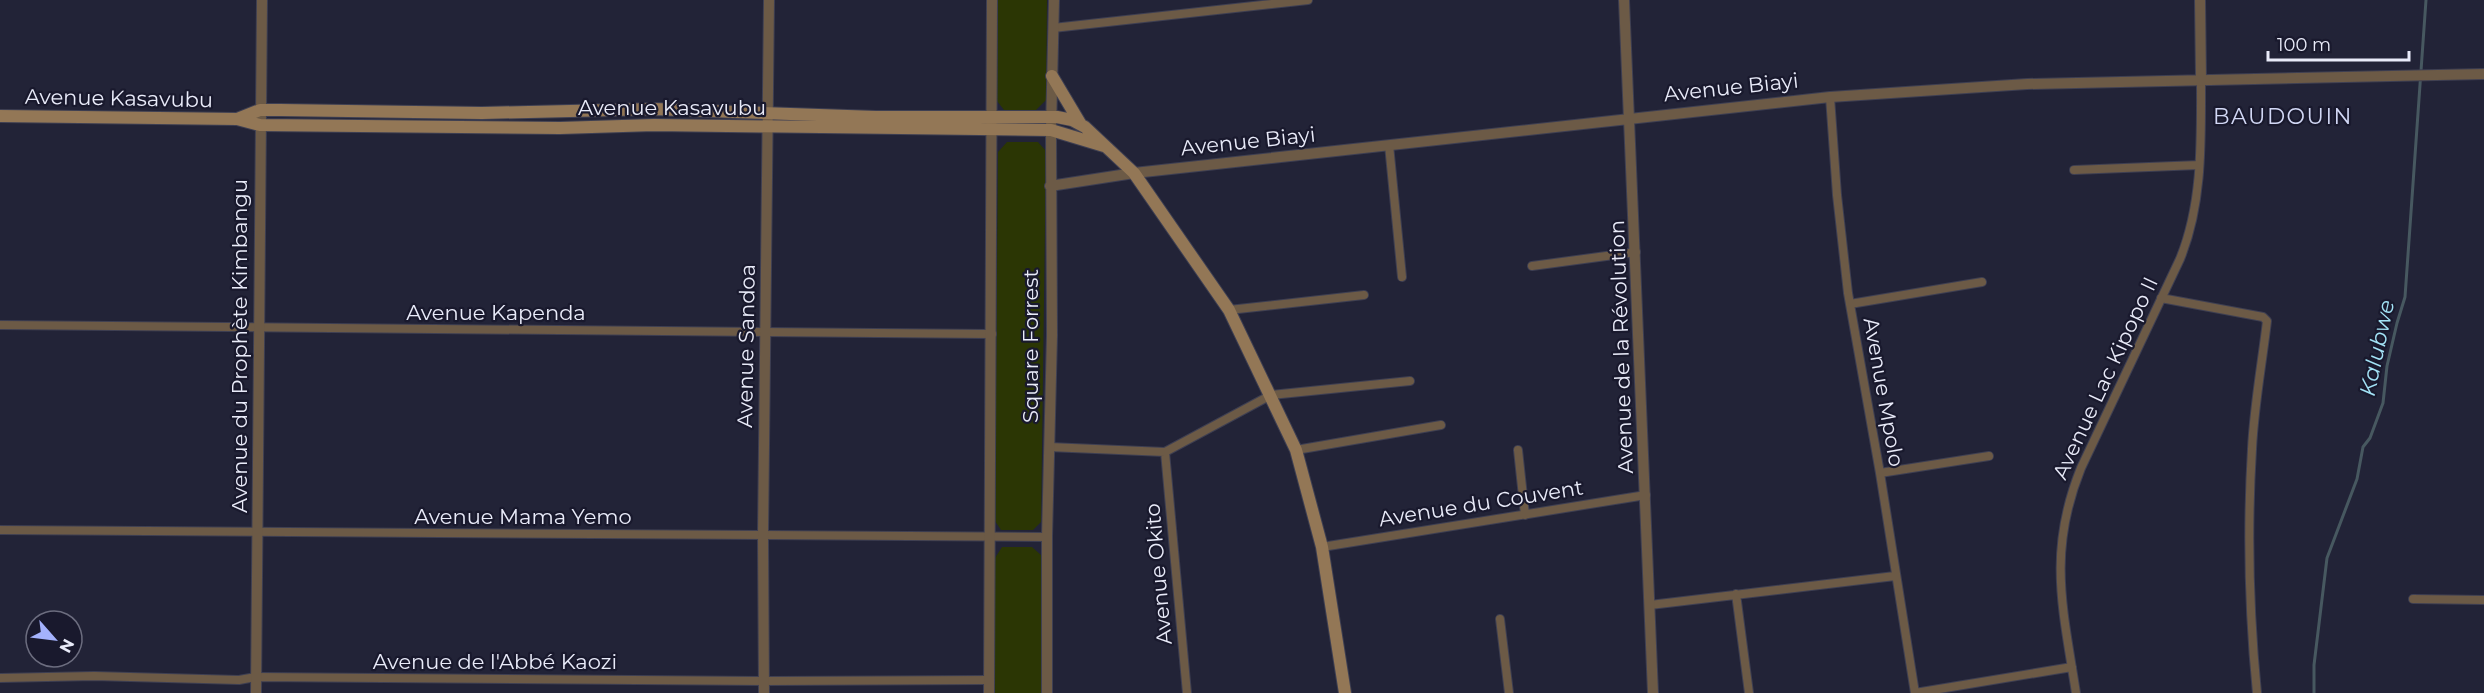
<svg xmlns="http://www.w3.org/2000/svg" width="2484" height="693" font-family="Montserrat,sans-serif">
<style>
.green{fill:#2b3604}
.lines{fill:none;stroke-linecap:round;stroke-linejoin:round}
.stream{stroke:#475860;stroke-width:3}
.minor-casing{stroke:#3e3f52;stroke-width:10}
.tertiary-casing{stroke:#3e3f52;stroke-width:12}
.secondary-casing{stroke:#3e3f52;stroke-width:14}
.minor{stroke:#6c5a46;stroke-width:8}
.tertiary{stroke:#6c5a46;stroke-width:10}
.secondary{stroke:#937756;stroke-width:12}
.labels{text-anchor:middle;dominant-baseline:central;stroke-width:4.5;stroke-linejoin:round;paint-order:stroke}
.street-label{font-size:21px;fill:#e9ebf9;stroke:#19192d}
.neighbourhood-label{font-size:22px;letter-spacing:1.5px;fill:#d2d8f5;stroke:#19192d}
.water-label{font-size:22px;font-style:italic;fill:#a3e3f6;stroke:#19192d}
</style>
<rect width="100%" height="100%" fill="#222337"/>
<!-- green -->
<path class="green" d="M998,0h49l-1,100 -10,10h-32l-7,-9z
M1007,142h31l8,9 -5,371 -8,8h-32l-6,-9 3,-369z
M1002,547h30l9,8v138h-46v-135z"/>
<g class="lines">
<!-- stream -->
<path class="stream" d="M2314,693v-28l13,-107 30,-79 6,-32 7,-9 13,-35 4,-37 10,-43 8,-26 21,-297"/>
<!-- minor casing -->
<g class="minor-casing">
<path id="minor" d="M1053,28l255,-28
M1830,97l7,98 11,98 32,180 35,220
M1389,145l13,132
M2074,170l125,-5
M1532,266l104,-14
M2161,298l102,19 4,4c-5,43 -13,85 -15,128 -5,82 -3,163 5,244
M1850,304l132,-22
M1229,310l135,-15
M0,325l992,9
M1049,447l116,5 106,-57 139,-14
M1296,450l145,-25
M1518,450l7,65
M1165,452l22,241
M1880,473l109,-17
M0,530l1047,7
M1322,547l324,-52
M1736,594l13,99
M2413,599l71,1
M1650,605l245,-29
M1500,619l9,74
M0,678l94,-2 145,4 17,-3 508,4 226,-1
M1915,693l157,-26
M2076,693c-13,-84 -29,-141 5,-225l99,-209c23,-56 21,-119 21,-179"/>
</g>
<!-- tertiary casing -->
<g class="tertiary-casing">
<path id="tertiary" d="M1624,0l29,693
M2200,0l1,80
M1050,186l84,-13 696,-76 197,-13 457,-10
M256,693l6,-693
M764,693l-1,-157 6,-536
M989,693l3,-693
M1047,693v-156l5,-202 -1,-205 3,-130"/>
</g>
<!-- secondary casing -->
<g class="secondary-casing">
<path id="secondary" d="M1052,76l28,47
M0,116l237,3 23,6 300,3 94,-3 397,5 53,16
M237,119l23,-9h20l202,3 172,-4 222,8h181l15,3 13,7 49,46 95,137 67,140 26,97 23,146"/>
</g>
<!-- minor -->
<use href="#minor" class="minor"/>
<!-- tertiary -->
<use href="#tertiary" class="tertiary"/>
<!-- secondary -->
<use href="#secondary" class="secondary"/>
</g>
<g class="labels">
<!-- street labels -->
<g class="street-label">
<text transform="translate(1731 87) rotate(-6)">Avenue Biayi</text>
<text transform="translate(119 98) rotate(1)">Avenue Kasavubu</text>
<text x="672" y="107">Avenue Kasavubu</text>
<text transform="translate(1248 141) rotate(-6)">Avenue Biayi</text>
<text x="496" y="312">Avenue Kapenda</text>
<text transform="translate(239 346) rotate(-90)">Avenue du Prophète Kimbangu</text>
<text transform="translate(746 346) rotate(-89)">Avenue Sandoa</text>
<text transform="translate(1030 346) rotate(-90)">Square Forrest</text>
<text transform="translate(1621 347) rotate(-92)">Avenue de la Révolution</text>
<text transform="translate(2105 378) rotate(-65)">Avenue Lac Kipopo II</text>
<text transform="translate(1884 392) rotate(80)">Avenue Mpolo</text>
<text transform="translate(1481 503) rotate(-9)">Avenue du Couvent</text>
<text x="523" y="516">Avenue Mama Yemo</text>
<text transform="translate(1158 574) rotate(-95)">Avenue Okito</text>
<text x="495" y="661">Avenue de l'Abbé Kaozi</text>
</g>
<!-- neighbourhood labels -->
<g class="neighbourhood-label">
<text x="2283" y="116">BAUDOUIN</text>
</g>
<!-- water labels -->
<g class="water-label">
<text transform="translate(2377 348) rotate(-78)">Kalubwe</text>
</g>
</g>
<!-- north arrow -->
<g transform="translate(54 639) rotate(118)"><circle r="28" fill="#19192d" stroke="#6c6d7f" stroke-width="1.5"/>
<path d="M0-4.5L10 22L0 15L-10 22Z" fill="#a4b2fc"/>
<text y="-9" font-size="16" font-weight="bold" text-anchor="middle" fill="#e9ebf9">N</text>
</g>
<!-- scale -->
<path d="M2268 51v9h141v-9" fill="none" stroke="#e9ebf9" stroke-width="3"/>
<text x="2277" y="51" font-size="18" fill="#e9ebf9" stroke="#19192d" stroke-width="4.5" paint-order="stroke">100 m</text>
</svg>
